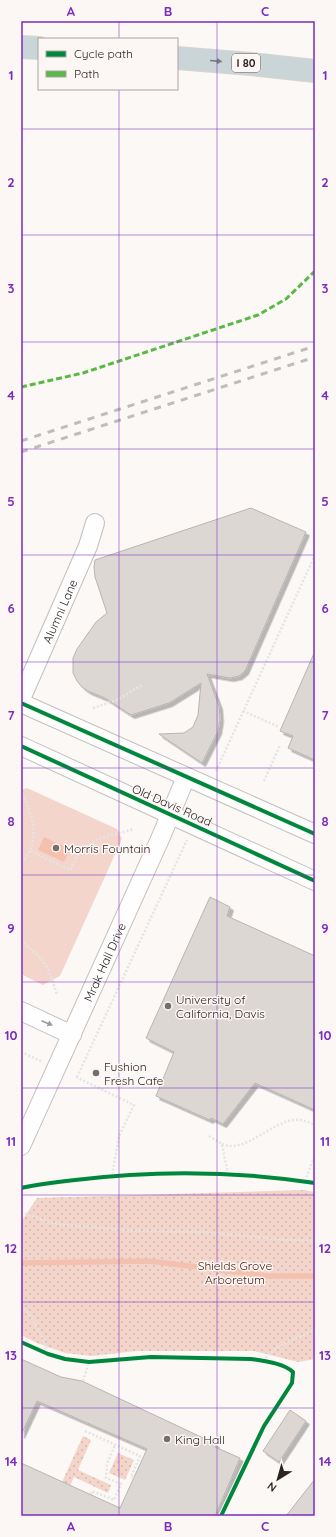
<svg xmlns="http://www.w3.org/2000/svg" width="336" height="1537" font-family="Quicksand,sans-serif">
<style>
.green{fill:#f3d5cb}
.garden{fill:url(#garden-dots)}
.water{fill:#f5c1af}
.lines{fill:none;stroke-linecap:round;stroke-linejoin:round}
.stream{stroke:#f5c1af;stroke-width:5.5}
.building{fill:#ddd7d4;stroke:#bab4b1;filter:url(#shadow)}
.minor-casing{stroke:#c5bfbd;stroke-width:20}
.highway-casing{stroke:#d8d5d4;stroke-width:24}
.path{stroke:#e6e4e3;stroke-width:2.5;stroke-dasharray:2 2;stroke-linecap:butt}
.minor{stroke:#fefefe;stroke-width:18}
.highway{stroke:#cad5d7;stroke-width:22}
.rail{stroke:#bebcbc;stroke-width:3;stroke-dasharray:7 7;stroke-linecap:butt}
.quiet{stroke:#58b947;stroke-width:3;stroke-dasharray:6 3;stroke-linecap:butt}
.cycleway-casing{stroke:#fcf7f5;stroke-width:6}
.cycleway{stroke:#00873e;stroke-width:4}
.oneway{fill:#7c7c7c}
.oneway2{fill:#a09c9b}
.grid{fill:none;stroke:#7b2cbf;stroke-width:1;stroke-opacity:0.55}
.poi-dot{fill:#756e6c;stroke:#fcf7f5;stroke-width:1.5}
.labels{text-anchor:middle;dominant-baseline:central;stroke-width:3;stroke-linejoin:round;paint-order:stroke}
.shield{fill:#fcf7f5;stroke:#6b6361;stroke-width:1}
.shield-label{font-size:11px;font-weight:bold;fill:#2d2421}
.street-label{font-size:12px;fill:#2d2421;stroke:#fcf7f5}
.poi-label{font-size:12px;fill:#2d2421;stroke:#fcf7f5;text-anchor:start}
.park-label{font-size:12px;fill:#481a0a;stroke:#fcf7f5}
.neatline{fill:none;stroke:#7b2cbf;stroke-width:1.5}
.grid-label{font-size:13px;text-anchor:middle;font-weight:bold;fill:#7b2cbf}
</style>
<defs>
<pattern id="garden-dots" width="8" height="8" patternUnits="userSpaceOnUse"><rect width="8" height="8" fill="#f3d5cb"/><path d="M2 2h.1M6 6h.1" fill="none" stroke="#d1b7ae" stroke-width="1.8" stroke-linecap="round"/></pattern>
<filter id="shadow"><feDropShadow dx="3.5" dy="3.5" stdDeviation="0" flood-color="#0004"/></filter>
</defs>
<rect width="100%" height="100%" fill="#fbf8f6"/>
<!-- green -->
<path class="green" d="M27,788l90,41 5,10 -62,137 -17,9 -22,-11v-184z"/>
<!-- garden -->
<path class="garden" d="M304,1190l11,2v167l-17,3 -44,-11h-118l-44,5 -27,-3 -28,-10 -16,-8v-116h2l14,-21z
M83,1436l8,4 -13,30 33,15 -3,8 -34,-16 -4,9 -8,-4z
M118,1453l16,7 -9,20 -16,-7z"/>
<!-- water -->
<path class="water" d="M44,837l26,12 -6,13 -26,-12z"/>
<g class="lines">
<!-- stream -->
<path class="stream" d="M21,1263l128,-2 118,15h48"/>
</g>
<!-- building -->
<path class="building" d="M251,508l55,24 -61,139 -6,5 -9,2 -23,-4 12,32 1,13 -2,12 -16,32 -43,-29 25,-1 9,-6 5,-12 3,-32 -32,20 -38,12 -26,-17 -17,-7 -6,-4 -5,-6 -4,-8v-15l4,-9 19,-27 11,-9 -12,-36 -1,-10 1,-7z
M315,651v109l-27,-12 5,-12 -13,-5z
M210,897l20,10 -3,9 88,40v154l-60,-27 -32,41 -12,-6 -1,2 -54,-24 18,-44 -28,-14z
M21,1359l40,18 21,4 134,63 -1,3 25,11 -25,58h-194v-53l99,45 27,-59 -110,-48 -16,34z
M290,1410l16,11 -27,41 -16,-11z
M315,1479v37h-29z"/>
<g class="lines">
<!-- minor casing -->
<g class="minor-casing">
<g id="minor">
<path id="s1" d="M21,699l67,-153 7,-23"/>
<path d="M21,703l294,131"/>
<path d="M21,746l294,135"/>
<path d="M21,1011l51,24"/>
<path id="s2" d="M21,1146l139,-307 26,-62"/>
</g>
</g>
<!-- highway casing -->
<g class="highway-casing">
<path id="highway" d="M21,47l18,1
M177,58l74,6 64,7"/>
</g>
<!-- path -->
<path class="path" d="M93,708l24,-8 25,-15
M243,711l36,16
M216,771l99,-216
M264,781l16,-36
M21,790c11,26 22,50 0,73
M31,851l39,19 9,-18 19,-13 36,-10
M21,940c5,5 9,9 14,13 13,10 17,26 22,42
M21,1052l20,9
M76,1077l58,28 -15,31 -7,40
M77,1077l110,-237
M209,1136l13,8 6,30
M222,1144c23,10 49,-22 72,-24 8,-1 14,2 21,5
M305,1181l10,-26
M21,1212l31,11 13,2 74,6 65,1 72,7 39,2
M21,1306c11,9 24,34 27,48
M263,1361c11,-16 35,-23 52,-31
M83,1381l6,-19
M85,1431l55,25 -9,21 3,1
M91,1494l1,-3 22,9 7,-16 -15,-6 1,-14 8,-19"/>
<!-- minor -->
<use href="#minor" class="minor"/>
<!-- highway -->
<use href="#highway" class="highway"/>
<!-- rail -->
<path class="rail" d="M21,441l294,-95
M21,452l294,-95"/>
<!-- quiet -->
<path class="quiet" d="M21,387l62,-14 175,-58 28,-16 29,-28"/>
<!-- cycleway casing -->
<g class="cycleway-casing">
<path id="cycleway" d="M21,703l294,131
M21,746l294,135
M21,1188c18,-4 36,-6 54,-8 80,-10 161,-9 240,3
M21,1342l27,12 17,5 24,3 62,-5 100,2c13,2 32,4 42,13l-1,11 -28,43 -43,90"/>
</g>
<!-- cycleway -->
<use href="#cycleway" class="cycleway"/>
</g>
<!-- one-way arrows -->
<defs><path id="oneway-solid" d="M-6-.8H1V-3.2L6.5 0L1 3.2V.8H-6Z"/></defs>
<use class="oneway" href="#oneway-solid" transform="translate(216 61) rotate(5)"/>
<use class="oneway2" href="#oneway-solid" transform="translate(47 1023) rotate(23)"/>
<!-- grid -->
<path class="grid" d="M119,21v18M217,21v1495M119,89v1427M21,129h294M21,235h294M21,342h294M21,449h294M21,555h294M21,662h294M21,768h294M21,875h294M21,982h294M21,1088h294M21,1195h294M21,1302h294M21,1408h294"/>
<!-- markers -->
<g class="poi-dot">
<circle cx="56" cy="848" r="4"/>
<circle cx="168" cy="1006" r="4"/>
<circle cx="96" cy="1073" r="4"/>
<circle cx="167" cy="1439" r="4"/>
</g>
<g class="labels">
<!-- shield labels -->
<rect class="shield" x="232" y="54" width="28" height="18" rx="3"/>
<g class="shield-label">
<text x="246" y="63">I 80</text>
</g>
<!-- street labels -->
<g class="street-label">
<text stroke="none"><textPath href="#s1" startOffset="96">Alumni Lane</textPath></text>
<text transform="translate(172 805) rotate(24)">Old Davis Road</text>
<text stroke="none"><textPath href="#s2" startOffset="202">Mrak Hall Drive</textPath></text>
</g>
<!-- poi labels -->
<g class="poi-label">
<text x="64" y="848">Morris Fountain</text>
<text x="176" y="999">University of<tspan x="176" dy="14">California, Davis</tspan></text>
<text x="104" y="1066">Fushion<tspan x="104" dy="14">Fresh Cafe</tspan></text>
<text x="175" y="1439">King Hall</text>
</g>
<!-- park labels -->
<g class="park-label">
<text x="235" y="1265">Shields Grove<tspan x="235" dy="14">Arboretum</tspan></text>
</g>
</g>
<!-- border -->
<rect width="336" height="1537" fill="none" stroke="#fcf7f5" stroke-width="44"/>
<!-- legend -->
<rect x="38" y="38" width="140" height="52" fill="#fcf7f5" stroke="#a9a3a0"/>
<rect x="46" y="51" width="20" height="6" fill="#00873e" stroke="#a9a3a0"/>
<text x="74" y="58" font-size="12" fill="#2d2421">Cycle path</text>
<rect x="46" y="71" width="20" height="6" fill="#58b947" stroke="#a9a3a0"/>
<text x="74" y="78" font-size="12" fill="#2d2421">Path</text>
<!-- north arrow -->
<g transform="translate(278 1479) rotate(217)" stroke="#fcf7f5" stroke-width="3" paint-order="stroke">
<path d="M0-3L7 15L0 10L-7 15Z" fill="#2d2421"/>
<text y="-6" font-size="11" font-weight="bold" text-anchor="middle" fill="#2d2421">N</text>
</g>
<rect x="22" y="22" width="292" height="1493" class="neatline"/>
<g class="grid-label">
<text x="71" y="16">A</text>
<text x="168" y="16">B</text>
<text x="265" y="16">C</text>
<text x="11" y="80">1</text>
<text x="325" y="80">1</text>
<text x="11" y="187">2</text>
<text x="325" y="187">2</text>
<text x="11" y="293">3</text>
<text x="325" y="293">3</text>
<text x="11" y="400">4</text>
<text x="325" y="400">4</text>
<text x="11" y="506">5</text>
<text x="325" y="506">5</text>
<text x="11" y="613">6</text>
<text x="325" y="613">6</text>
<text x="11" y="720">7</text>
<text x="325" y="720">7</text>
<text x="11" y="826">8</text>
<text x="325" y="826">8</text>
<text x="11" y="933">9</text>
<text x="325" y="933">9</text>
<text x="11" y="1040">10</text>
<text x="325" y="1040">10</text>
<text x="11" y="1146">11</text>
<text x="325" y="1146">11</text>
<text x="11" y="1253">12</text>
<text x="325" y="1253">12</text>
<text x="11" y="1360">13</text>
<text x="325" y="1360">13</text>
<text x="11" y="1466">14</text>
<text x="325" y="1466">14</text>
<text x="71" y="1531">A</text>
<text x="168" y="1531">B</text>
<text x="265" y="1531">C</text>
</g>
</svg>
